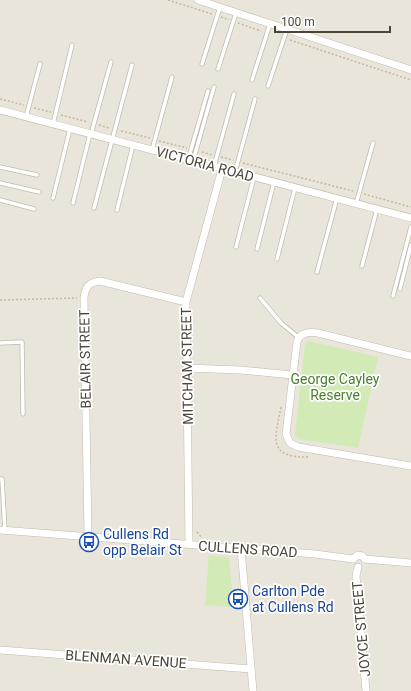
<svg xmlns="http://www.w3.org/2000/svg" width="411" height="691" font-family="Roboto,sans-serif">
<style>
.residential{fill:#eae5da}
.green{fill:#d2eab5}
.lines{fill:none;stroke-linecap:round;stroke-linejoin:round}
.lane-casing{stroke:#c2bbae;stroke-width:5}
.street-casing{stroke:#c2bbae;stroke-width:8}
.path{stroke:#c4b79f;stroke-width:1.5;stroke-dasharray:2 2;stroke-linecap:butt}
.lane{stroke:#fff;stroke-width:3.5}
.street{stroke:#fff;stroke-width:7}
.labels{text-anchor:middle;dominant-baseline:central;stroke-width:3.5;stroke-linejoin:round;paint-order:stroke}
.street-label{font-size:14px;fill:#4b4439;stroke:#fff}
.park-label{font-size:14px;fill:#4a7f2a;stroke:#fff}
.transit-label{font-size:14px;fill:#164399;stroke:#fff;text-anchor:start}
</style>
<rect width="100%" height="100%" fill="#f6f3ec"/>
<!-- residential -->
<path class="residential" d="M0,0h411v691h-411z"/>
<!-- green -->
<path class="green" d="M309,341l69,16 -20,91 -59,-9 -4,-5 10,-90z
M209,555l18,2 2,1 4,45h-4l1,4 -25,-2z"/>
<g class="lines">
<!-- lane casing -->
<g class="lane-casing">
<path id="lane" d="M202,64l18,-57
M218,69l18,-56
M252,80l18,-56
M268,86l19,-57
M26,117l14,-53
M53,124l19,-79
M91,134l20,-72
M152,150l20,-73
M188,160l20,-69
M193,161l21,-74
M214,166l20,-72
M0,167l37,8
M235,172l20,-73
M0,183l39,9
M53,198l17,-69
M0,200l34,9
M73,203l17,-69
M356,204l17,-61
M94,208l38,-143
M117,210l16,-65
M236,247l18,-70
M257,249l17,-67
M277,259l18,-71
M362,266l15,-57
M317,272l20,-74
M400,289l11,-44
M393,296l18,-69
M260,298l21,25 17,14
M0,343l22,-1 1,72
M0,479h2l3,51"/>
</g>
<!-- street casing -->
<g class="street-casing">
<path id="street" d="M198,0l213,70
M0,110l411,108
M411,356l-93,-23c-9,-1 -18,-1 -21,9l-11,92 4,9 8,4 113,19
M187,368l53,2 52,5
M0,530l315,24 38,5
M88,536l-4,-238c1,-11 5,-16 16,-17l86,21
M189,544l-3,-242 36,-133
M241,548l12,143
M353,559l5,-4 4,1 3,3
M365,559l46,4
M358,567l-2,9 10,115
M0,650l251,19"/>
</g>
<!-- path -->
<path class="path" d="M168,0l44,14
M221,17l8,3
M238,23l23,8
M290,40l121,40
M0,99l24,6
M34,108l17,4
M61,115l27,7
M99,125l10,3
M121,131l29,7
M159,141l28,7
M202,152l10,3
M221,157l12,3
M243,163l110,28
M364,194l47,13
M0,300l77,-2
M281,407c-6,31 -14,51 27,50
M197,532l5,6"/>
<!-- lane -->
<use href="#lane" class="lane"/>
<!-- street -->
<use href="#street" class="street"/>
</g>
<!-- icons -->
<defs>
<g id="bus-ring" transform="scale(1)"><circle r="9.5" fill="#fff" stroke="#1a4fb4" stroke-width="1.5"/><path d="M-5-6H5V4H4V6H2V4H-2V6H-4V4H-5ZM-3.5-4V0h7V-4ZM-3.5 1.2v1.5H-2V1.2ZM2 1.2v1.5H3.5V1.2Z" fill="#1a4fb4"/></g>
</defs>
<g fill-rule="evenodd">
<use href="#bus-ring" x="89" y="542"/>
<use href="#bus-ring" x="238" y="599"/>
</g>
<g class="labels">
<!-- street labels -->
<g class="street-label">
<text transform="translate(205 164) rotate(15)">VICTORIA ROAD</text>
<text transform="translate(85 359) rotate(-91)">BELAIR STREET</text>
<text transform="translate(187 366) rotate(-91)">MITCHAM STREET</text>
<text transform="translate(248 549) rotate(4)">CULLENS ROAD</text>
<text transform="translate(361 629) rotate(-95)">JOYCE STREET</text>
<text transform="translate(126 659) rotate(4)">BLENMAN AVENUE</text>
</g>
<!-- park labels -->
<g class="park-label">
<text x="335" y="379">George Cayley<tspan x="335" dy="16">Reserve</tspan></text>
</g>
<!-- transit labels -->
<g class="transit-label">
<text x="103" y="534">Cullens Rd<tspan x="103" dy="16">opp Belair St</tspan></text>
<text x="252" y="591">Carlton Pde<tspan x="252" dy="16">at Cullens Rd</tspan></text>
</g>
</g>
<!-- scale -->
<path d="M275 26v6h115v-6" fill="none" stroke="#4b4439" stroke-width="2"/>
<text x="281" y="26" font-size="12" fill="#4b4439" stroke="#ffffff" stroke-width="3" paint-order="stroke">100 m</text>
</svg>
